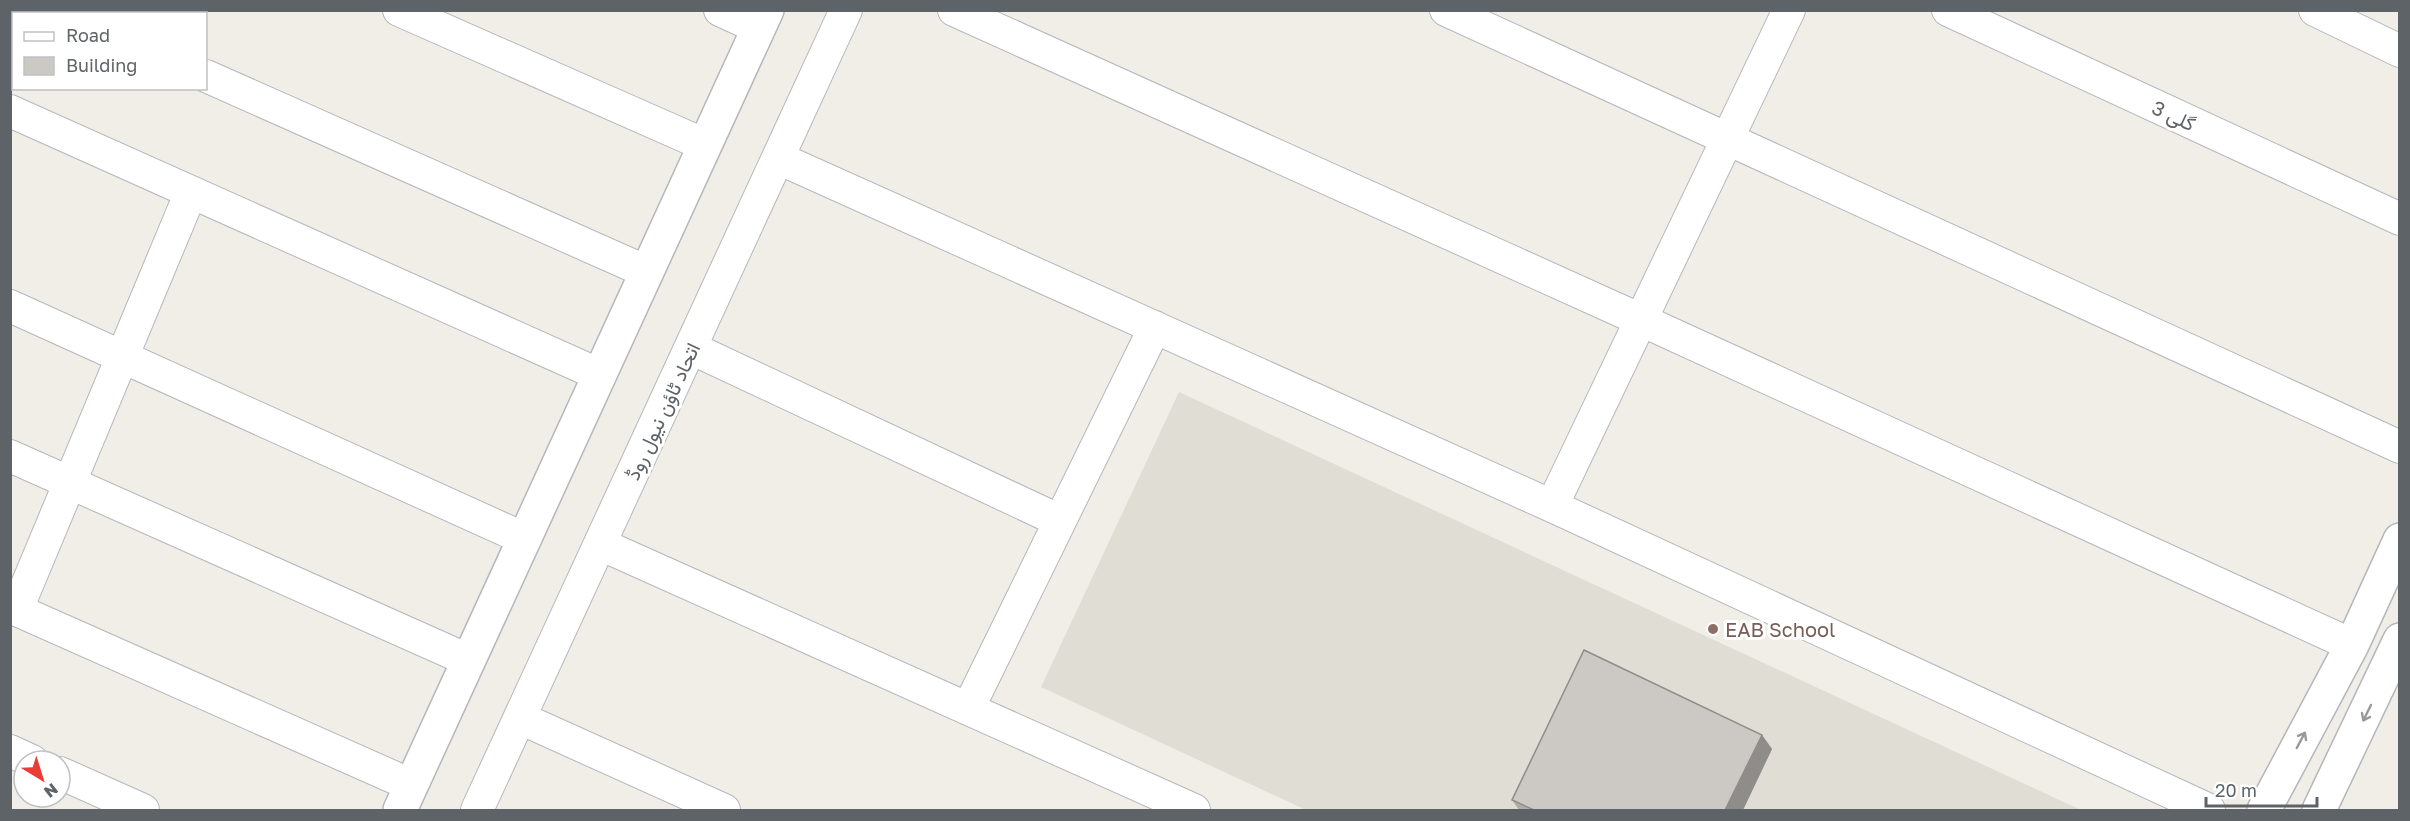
<svg xmlns="http://www.w3.org/2000/svg" width="2410" height="821" font-family="'Golos Text',Vazirmatn,sans-serif">
<style>
.education{fill:#e0ddd5}
.lines{fill:none;stroke-linecap:round;stroke-linejoin:round}
.minor-casing{stroke:#b4b7bb;stroke-width:34}
.tertiary-casing{stroke:#b4b7bb;stroke-width:36}
.secondary-casing{stroke:#b3b7bb;stroke-width:36}
.minor{stroke:#fff;stroke-width:32}
.tertiary{stroke:#fff;stroke-width:33}
.secondary{stroke:#fff;stroke-width:33}
.wall{fill:#afada9}
.shaded-wall{fill:#8f8d89}
.building{fill:#ccc9c4;stroke:#8f8d89;stroke-width:1.5}
.oneway{stroke:#969a9c}
.education-dot{fill:#8d6e63;stroke:#fff;stroke-width:2}
.labels{text-anchor:middle;dominant-baseline:central;stroke-width:6;stroke-linejoin:round;paint-order:stroke}
.street-label{font-size:20px;fill:#5e6367;stroke:#fff}
.education-label{font-size:20px;fill:#785e54;stroke:#fff;text-anchor:start}
</style>
<rect width="100%" height="100%" fill="#f0eee7"/>
<!-- education -->
<path class="education" d="M1179,392l902,418h-775l-265,-123z"/>
<g class="lines">
<!-- minor casing -->
<g class="minor-casing">
<path id="minor" d="M57,10l6,4
M399,10l306,135
M720,10l39,18
M954,10l687,310 711,325
M1446,10l954,437
M1948,10l452,209
M2315,10l85,41
M206,76l441,196
M10,111l590,264
M778,158l774,348 657,304
M10,306l515,233
M691,348l369,173
M10,456l458,204
M1552,506l237,-496
M600,544l594,266
M10,607l401,178
M17,609l174,-417
M968,709l187,-382
M520,718l204,92
M10,751l22,10
M60,773l83,37
M477,810l369,-800"/>
</g>
<!-- tertiary casing -->
<g class="tertiary-casing">
<path id="tertiary" d="M400,810l367,-800"/>
</g>
<!-- secondary casing -->
<g class="secondary-casing">
<path id="secondary" d="M2264,810l88,-165 48,-105
M2319,810l81,-170"/>
</g>
<!-- minor -->
<use href="#minor" class="minor"/>
<!-- tertiary -->
<use href="#tertiary" class="tertiary"/>
<!-- secondary -->
<use href="#secondary" class="secondary"/>
</g>
<!-- wall -->
<path class="wall" d="M1762,735l10,14 -29,61h-224l-7,-10z"/>
<!-- shaded-wall -->
<path class="shaded-wall" d="M1762,735l10,14 -29,61h-18z"/>
<!-- building -->
<path class="building" d="M1584,650l178,85 -37,75h-191l-22,-10z"/>
<!-- one-way arrows -->
<defs><path id="oneway-shaft" d="M-6 0H5M1.5-3L5.5 0L1.5 3" fill="none" stroke-width="1.6" stroke-linecap="round" stroke-linejoin="round" transform="scale(1.5)"/></defs>
<g class="oneway">
<use href="#oneway-shaft" transform="translate(2367 713) rotate(116)"/>
<use href="#oneway-shaft" transform="translate(2301 740) rotate(-62)"/>
</g>
<!-- markers -->
<circle class="education-dot" cx="1713" cy="629" r="6"/>
<g class="labels">
<!-- street labels -->
<g class="street-label">
<text transform="translate(2174 115) rotate(25)">گلی 3</text>
<text transform="translate(662 411) rotate(-65)">اتحاد ٹاؤن نیول روڈ</text>
</g>
<!-- education labels -->
<g class="education-label">
<text x="1725" y="629">EAB School</text>
</g>
</g>
<!-- border -->
<rect width="2410" height="821" fill="none" stroke="#5e6367" stroke-width="24"/>
<!-- legend -->
<rect x="12" y="12" width="195" height="78" fill="#ffffff" stroke="#bfc1c2" stroke-width="1.5"/>
<rect x="24" y="32" width="30" height="9" fill="#ffffff" stroke="#bfc1c2" stroke-width="1.5"/>
<text x="66" y="42" font-size="18" fill="#5e6367">Road</text>
<rect x="24" y="57" width="30" height="18" fill="#ccc9c4" stroke="#bfc1c2" stroke-width="1.5"/>
<text x="66" y="72" font-size="18" fill="#5e6367">Building</text>
<!-- north arrow -->
<g transform="translate(42 779) rotate(142)"><circle r="28" fill="#ffffff" stroke="#bfc1c2" stroke-width="1.5"/>
<path d="M0-4.5L10 22L0 15L-10 22Z" fill="#ea3b34"/>
<text y="-9" font-size="16" font-weight="bold" text-anchor="middle" fill="#5e6367">N</text>
</g>
<!-- scale -->
<path d="M2206 797v9h111v-9" fill="none" stroke="#5e6367" stroke-width="3"/>
<text x="2215" y="797" font-size="18" fill="#5e6367" stroke="#ffffff" stroke-width="4.5" paint-order="stroke">20 m</text>
</svg>
